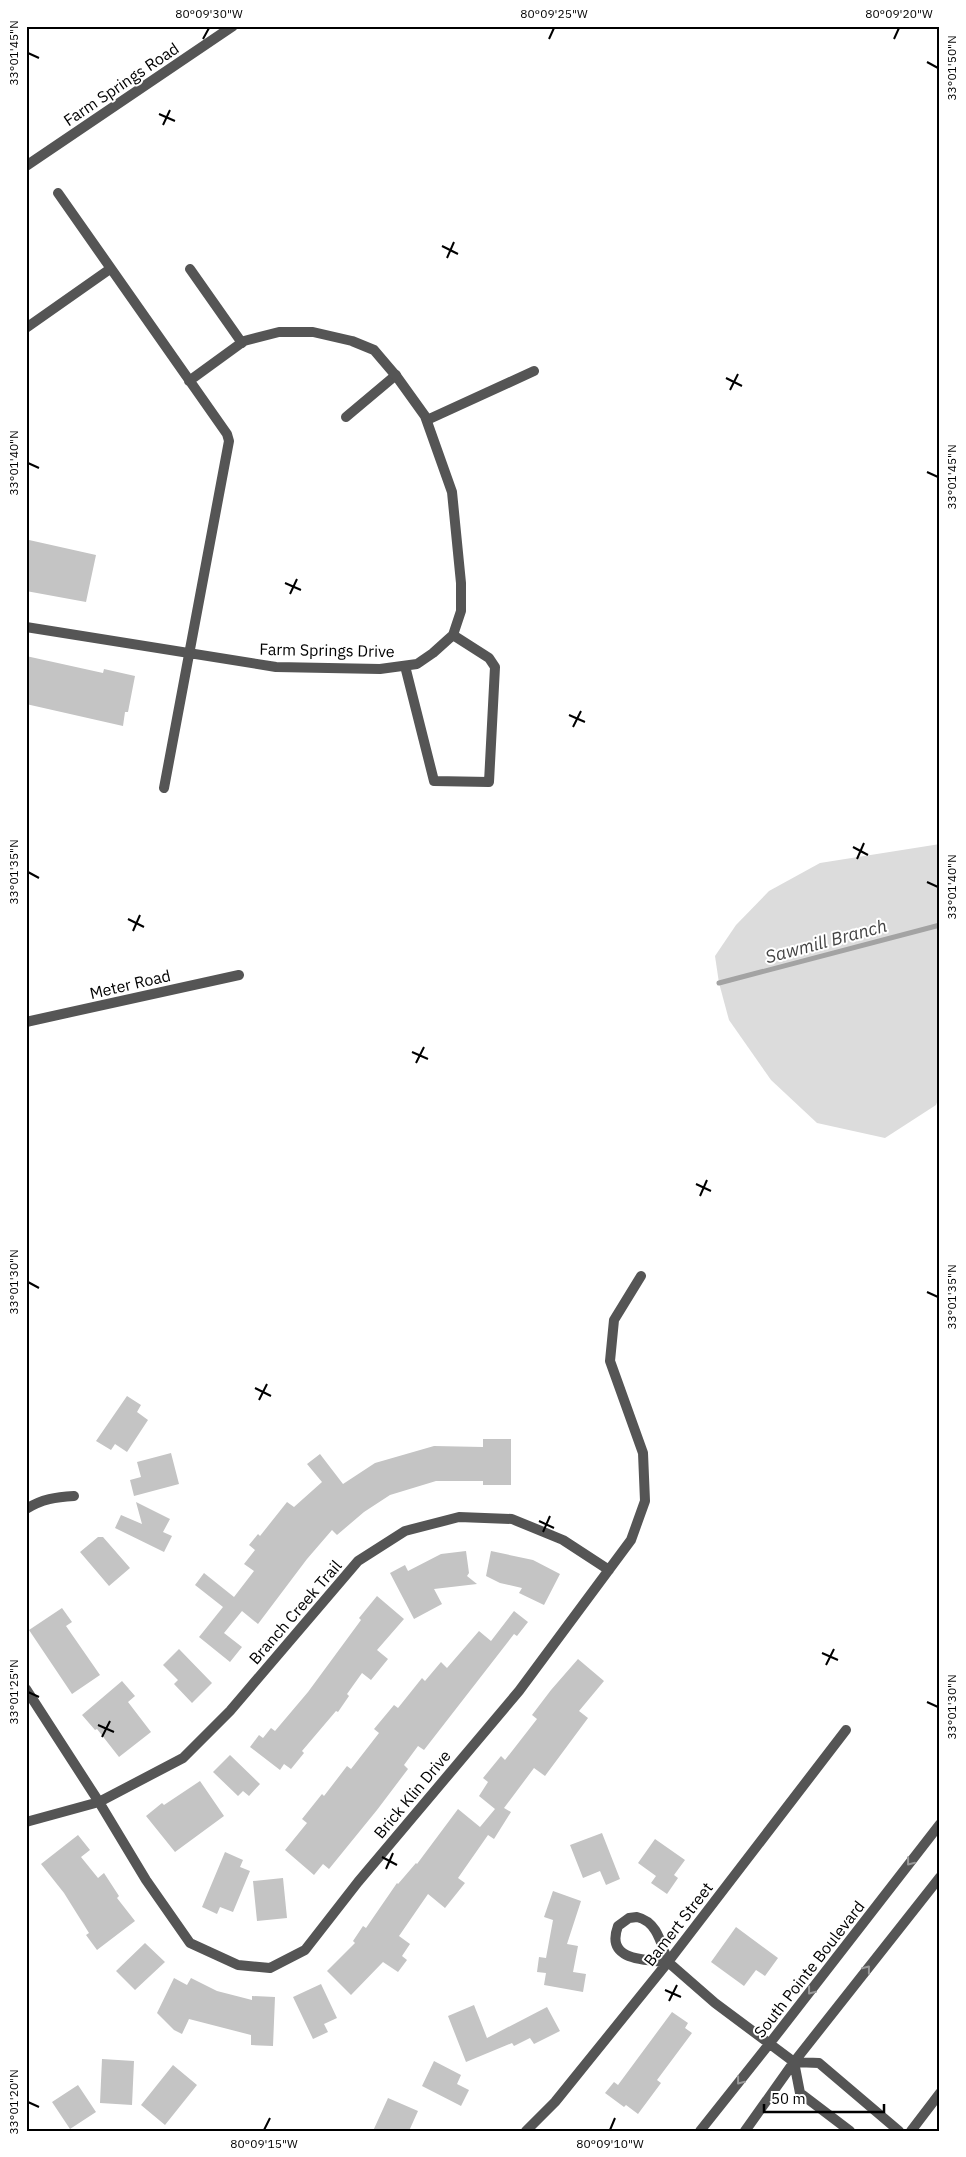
<svg xmlns="http://www.w3.org/2000/svg" width="966" height="2157" font-family="'IBM Plex Sans',sans-serif">
<style>
.green{fill:#dcdcdc}
.lines{fill:none;stroke-linecap:round;stroke-linejoin:round}
.stream{stroke:#a3a3a3;stroke-width:5}
.building{fill:#c4c4c4}
.lane{stroke:#555;stroke-width:10}
.street{stroke:#555;stroke-width:10}
.oneway{stroke:#999}
.ticks{fill:none;stroke:#000;stroke-width:2}
.labels{text-anchor:middle;dominant-baseline:central;stroke-width:4;stroke-linejoin:round;paint-order:stroke}
.street-label{font-size:16px;fill:#000;stroke:#fff}
.water-label{font-size:18px;font-style:italic;fill:#444;stroke:#fff}
.neatline{fill:none;stroke:#000;stroke-width:2}
.ticks-label{font-size:12px;text-anchor:middle;fill:#000}
</style>
<rect width="100%" height="100%" fill="#fff"/>
<!-- green -->
<path class="green" d="M940,844v250l-4,11 -51,33 -68,-15 -46,-43 -42,-60 -10,-37 -4,-27 21,-31 33,-34 51,-28z"/>
<g class="lines">
<!-- stream -->
<path class="stream" d="M719,983l221,-58"/>
</g>
<!-- building -->
<path class="building" d="M29,540l67,15 -10,47 -60,-11v-35z
M26,656l77,17 1,-4 31,7 -7,36h-3l-2,14 -97,-22z
M127,1396l14,9 -4,7 11,8 -21,32 -12,-8 -4,6 -15,-9z
M483,1439h28v46h-28v-4h-47l-46,14 -26,17 -27,23 -5,-5 -25,29 -49,65 -16,-13 -18,22 18,14 -12,15 -31,-25 24,-30 -28,-22 9,-12 30,24 20,-26 -10,-7 11,-14 -6,-5 9,-11 2,2 27,-34 7,5 28,-25 -15,-18 13,-10 23,30 32,-21 59,-17 49,1z
M171,1453l8,31 -45,12 -4,-16 11,-3 -4,-15z
M136,1502l34,17 -7,13 9,4 -8,16 -49,-24 6,-13 21,9z
M98,1537h5l27,31 -21,18 -29,-34z
M466,1551l3,22 -2,3 10,8 -43,5 8,15 -28,15 -24,-46 15,-8 3,6 33,-17z
M491,1551l42,9 27,14 -16,31 -25,-12 3,-5 -22,-5 -14,-7z
M377,1596l27,23 -27,31 11,9 -17,21 -9,-7 -15,21 2,2 -11,16 -2,-1 -34,40 2,2 -13,16 -7,-5 -4,6 -30,-23 9,-12 4,3 8,-10 4,3 33,-39 53,-72 -2,-2z
M62,1608l10,14 -6,4 34,49 -28,19 -43,-64z
M514,1611l14,11 -11,14 -3,-2 -90,116 -6,-4 -14,19 4,4 -31,41 -48,59 -6,-5 -9,11 -29,-25 22,-27 -5,-4 20,-25 2,2 23,-30 4,3 28,-36 -5,-4 20,-24 4,3 24,-30 3,3 16,-19 6,6 32,-37 12,10z
M179,1649l33,34 -20,20 -18,-19 4,-4 -15,-15z
M578,1659l26,22 -25,30 9,7 -43,58 -11,-8 -30,40 7,4 -17,27 -6,-4 -30,43 7,5 -20,25 -17,-14 -29,42 11,8 -8,12 5,4 -9,12 -15,-10 -32,33 -24,-24 28,-28 -2,-2 10,-15 3,2 31,-45 1,1 18,-21 1,1 41,-55 22,18 15,-18 -16,-13 9,-14 -5,-4 18,-22 4,4 32,-41 -5,-4 19,-25z
M122,1681l13,15 -7,6 23,30 -32,25 -22,-28 -2,1 -13,-15z
M230,1755l30,29 -11,12 -6,-5 -5,5 -25,-24z
M200,1781l24,35 -49,36 -29,-36 16,-13 2,2z
M602,1833l18,46 -14,6 -6,-14 -17,7 -13,-33z
M78,1835l12,15 -9,7 17,21 6,-5 15,23 -2,2 18,23 -38,29 -11,-15 3,-2 -25,-40 -23,-29z
M655,1839l30,21 -11,15 4,3 -11,16 -16,-11 5,-7 -18,-13z
M225,1852l18,8 -3,7 10,4 -17,41 -13,-5 -3,7 -15,-7z
M283,1878l4,40 -30,3 -4,-40z
M553,1891l28,10 -14,43 11,2 -5,26 13,2 -3,18 -39,-7 2,-12 -9,-1 2,-15 7,1 7,-38 -9,-3z
M736,1927l42,31 -13,18 -9,-6 -12,16 -33,-24z
M145,1943l20,19 -30,28 -19,-19z
M174,1978l13,7 4,-7 26,13 35,9v-4l23,1 -2,49 -22,-1v-10l-62,-16 -7,15 -8,-4 -17,-17z
M321,1984l16,34 -13,6 4,8 -15,7 -20,-42z
M474,2005l13,33 60,-31 13,24 -26,13 -4,-6 -16,8 -2,-3 -46,19 -18,-46z
M672,2012l16,11 -3,5 7,5 -35,47 4,3 -23,31 -12,-9 -2,2 -19,-14 9,-11 4,3z
M102,2059l32,2 -2,44 -32,-2z
M434,2061l27,14 -4,9 12,6 -8,16 -39,-20z
M173,2065l24,20 -32,40 -24,-20z
M78,2085l18,27 -26,17 -18,-27z
M388,2098l30,13 -9,20h-36z"/>
<g class="lines">
<!-- lane -->
<path class="lane" d="M190,269l52,74
M346,417l50,-42
M427,420l107,-49
M26,1022l213,-47"/>
<!-- street -->
<path class="street" d="M26,166l207,-140
M58,193l169,241 2,7 -65,347
M26,328l84,-59
M26,627l250,40 104,2 37,-5 16,-11 20,-18 8,-24v-28l-9,-91 -27,-76 -28,-39 -23,-27 -22,-9 -39,-9h-34l-35,9 -55,40
M405,666l29,115 55,1 6,-115 -6,-9 -36,-23
M26,1509c16,-10 30,-12 48,-13
M26,1689l73,113 47,78 44,63 48,22 32,3 35,-18 53,-68 161,-191 112,-151 14,-39 -2,-48 -33,-92 4,-41 27,-44
M26,1822l73,-20 84,-44 47,-47 128,-150 47,-30 54,-14 53,2 51,21 46,30
M637,1917c21,5 24,27 31,45 -23,-2 -63,-1 -50,-36l11,-8z
M668,1962l47,41 79,59
M526,2131l29,-29 113,-140 178,-232
M700,2131l70,-88 170,-219
M745,2131l49,-69 146,-185
M850,2131l-50,-38 -6,-31 25,1 80,68
M911,2131l29,-38"/>
</g>
<!-- one-way arrows -->
<defs><path id="oneway-chevron" d="M-2-3.5L2.5 0L-2 3.5" fill="none" stroke-width="1.6" stroke-linecap="round" stroke-linejoin="round" transform="scale(1.25)"/></defs>
<g class="oneway">
<use href="#oneway-chevron" transform="translate(910 1862) rotate(128)"/>
<use href="#oneway-chevron" transform="translate(867 1969) rotate(-52)"/>
<use href="#oneway-chevron" transform="translate(811 1991) rotate(128)"/>
<use href="#oneway-chevron" transform="translate(740 2081) rotate(128)"/>
</g>
<!-- ticks -->
<path class="ticks" d="M203,39l6,-11M549,39l5,-11M894,39l5,-11M28,53l11,5M927,62l11,6M159,114l16,7M163,125l7,-15M442,246l16,8M447,258l7,-16M726,378l16,8M730,390l8,-16M28,463l11,5M927,472l11,5M285,583l16,7M290,594l7,-15M569,715l16,7M573,727l8,-16M853,847l15,8M857,859l7,-16M28,872l11,6M927,882l11,5M128,919l16,8M133,931l7,-16M412,1052l16,7M416,1063l8,-16M696,1184l15,7M700,1196l7,-16M28,1282l11,6M927,1292l11,5M255,1388l16,8M259,1400l8,-16M539,1521l15,7M543,1532l7,-16M822,1653l16,7M826,1665l8,-16M28,1692l11,5M927,1702l11,5M98,1725l16,7M102,1737l8,-16M382,1857l15,8M386,1869l7,-16M665,1990l16,7M669,2001l8,-16M28,2102l11,5M264,2130l6,-12M610,2130l5,-12"/>
<g class="labels">
<!-- street labels -->
<g class="street-label">
<text transform="translate(121 84) rotate(-34)">Farm Springs Road</text>
<text transform="translate(327 650) rotate(1)">Farm Springs Drive</text>
<text transform="translate(130 984) rotate(-13)">Meter Road</text>
<text transform="translate(295 1612) rotate(-49)">Branch Creek Trail</text>
<text transform="translate(412 1794) rotate(-50)">Brick Klin Drive</text>
<text transform="translate(678 1924) rotate(-52)">Bamert Street</text>
<text transform="translate(809 1969) rotate(-52)">South Pointe Boulevard</text>
</g>
<!-- water labels -->
<g class="water-label">
<text transform="translate(826 941) rotate(-15)">Sawmill Branch</text>
</g>
</g>
<!-- border -->
<rect width="966" height="2157" fill="none" stroke="#ffffff" stroke-width="55"/>
<!-- scale -->
<path d="M764 2104v8h120v-8" fill="none" stroke="#000000" stroke-width="2.5"/>
<text x="771" y="2104" font-size="15" fill="#000000" stroke="#ffffff" stroke-width="4" paint-order="stroke">50 m</text>
<rect x="28" y="28" width="910" height="2102" class="neatline"/>
<g class="ticks-label">
<text x="209" y="18">80°09'30"W</text>
<text x="554" y="18">80°09'25"W</text>
<text x="899" y="18">80°09'20"W</text>
<text transform="translate(14 53) rotate(-90)" y="4">33°01'45"N</text>
<text transform="translate(952 68) rotate(-90)" y="4">33°01'50"N</text>
<text transform="translate(14 463) rotate(-90)" y="4">33°01'40"N</text>
<text transform="translate(952 477) rotate(-90)" y="4">33°01'45"N</text>
<text transform="translate(14 872) rotate(-90)" y="4">33°01'35"N</text>
<text transform="translate(952 887) rotate(-90)" y="4">33°01'40"N</text>
<text transform="translate(14 1282) rotate(-90)" y="4">33°01'30"N</text>
<text transform="translate(952 1297) rotate(-90)" y="4">33°01'35"N</text>
<text transform="translate(14 1692) rotate(-90)" y="4">33°01'25"N</text>
<text transform="translate(952 1707) rotate(-90)" y="4">33°01'30"N</text>
<text transform="translate(14 2102) rotate(-90)" y="4">33°01'20"N</text>
<text x="264" y="2148">80°09'15"W</text>
<text x="610" y="2148">80°09'10"W</text>
</g>
</svg>
